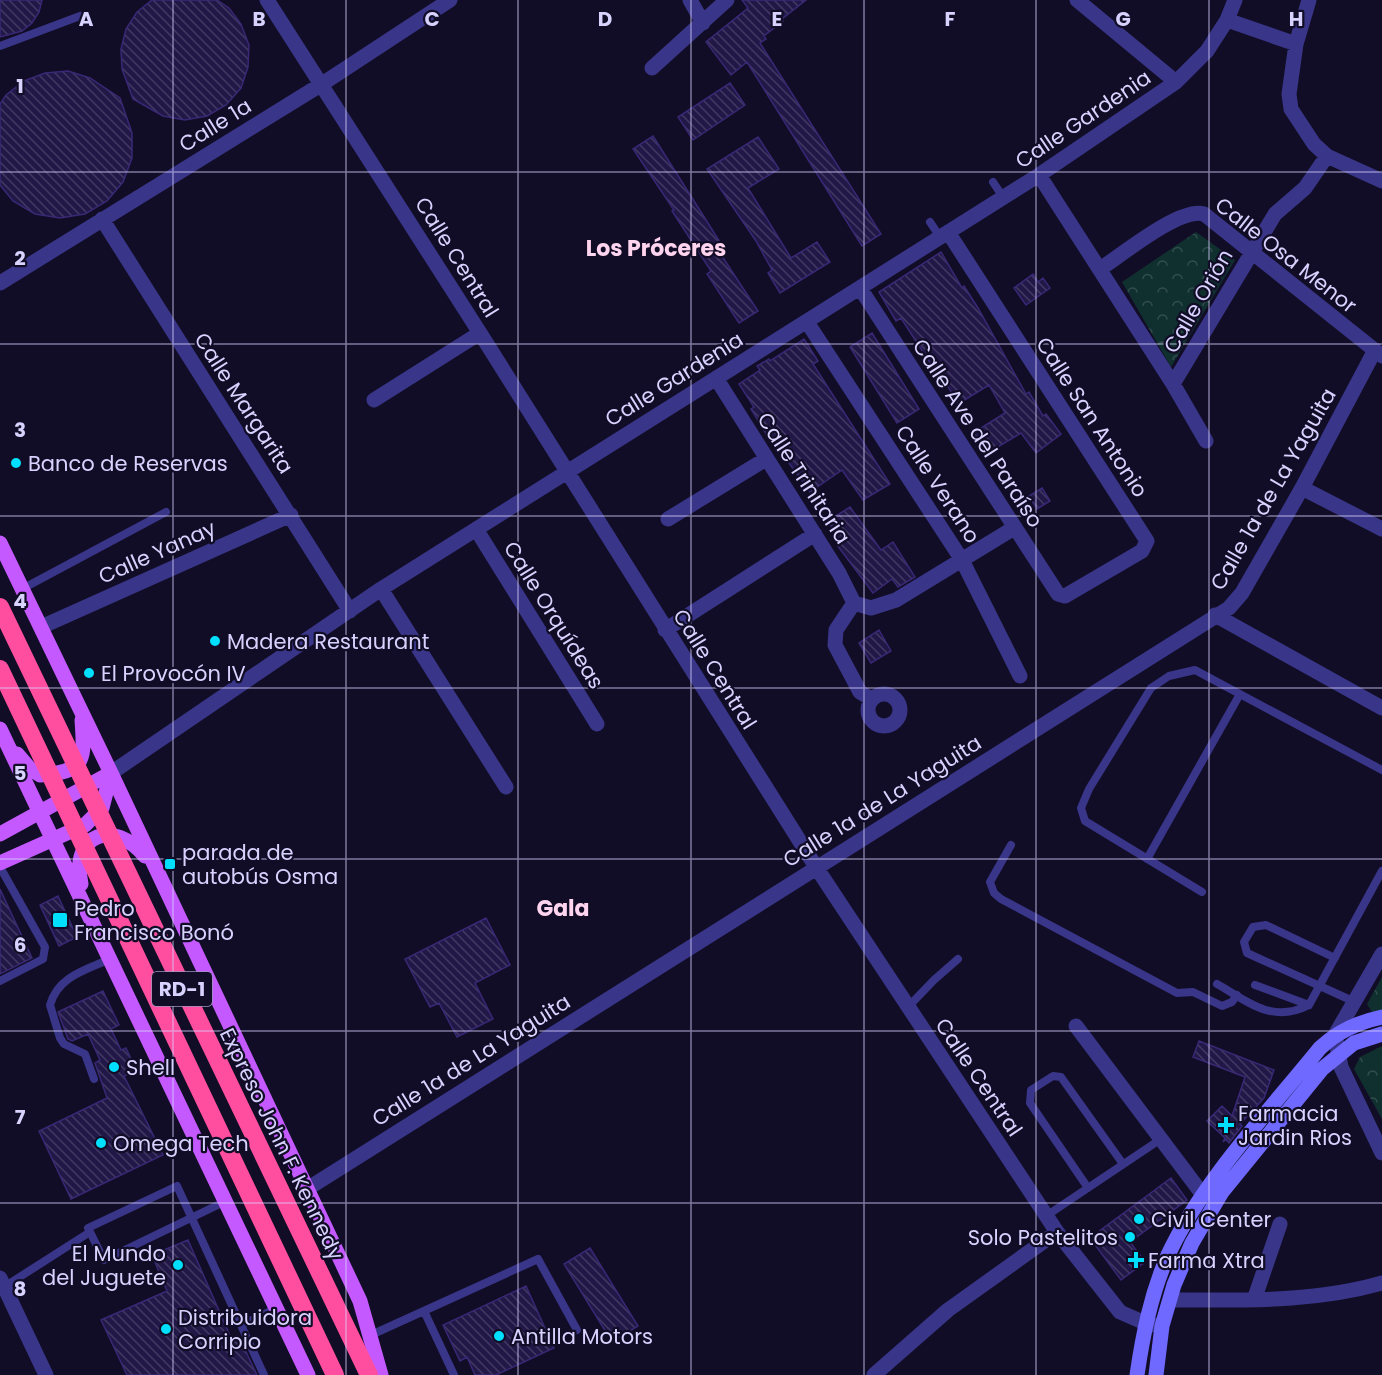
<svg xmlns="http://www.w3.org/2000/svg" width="1382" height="1375" font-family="Poppins,sans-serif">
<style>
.forest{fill:url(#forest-crowns)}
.building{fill:url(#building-back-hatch);stroke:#392875;stroke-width:1.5}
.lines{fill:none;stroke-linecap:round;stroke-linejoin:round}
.lane{stroke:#393588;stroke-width:8}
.street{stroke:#393588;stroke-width:15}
.secondary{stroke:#6f69ff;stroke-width:15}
.primary{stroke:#c459ff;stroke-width:15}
.highway{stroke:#ff4d9f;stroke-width:18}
.grid{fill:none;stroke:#d8d2ff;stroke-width:1.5;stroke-opacity:0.55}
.poi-dot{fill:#00dffd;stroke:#120d26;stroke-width:2}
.labels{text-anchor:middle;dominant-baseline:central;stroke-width:4.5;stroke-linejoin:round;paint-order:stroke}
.shield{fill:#120d26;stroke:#9d97be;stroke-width:1.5}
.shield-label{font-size:20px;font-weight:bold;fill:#d8d2ff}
.street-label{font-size:21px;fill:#d8d2ff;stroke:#120d26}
.poi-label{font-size:21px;fill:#d8d2ff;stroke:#120d26;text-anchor:start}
.neighbourhood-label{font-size:22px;font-weight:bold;fill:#ffd4ee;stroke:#120d26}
.grid-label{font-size:20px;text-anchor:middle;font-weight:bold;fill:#d8d2ff;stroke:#120d26;stroke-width:4.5;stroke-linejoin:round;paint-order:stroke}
</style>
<defs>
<pattern id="forest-crowns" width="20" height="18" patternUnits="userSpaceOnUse" patternTransform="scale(1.5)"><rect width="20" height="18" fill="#10302f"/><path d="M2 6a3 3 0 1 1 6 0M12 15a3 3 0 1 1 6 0" fill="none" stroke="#324d4e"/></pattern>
<pattern id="building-back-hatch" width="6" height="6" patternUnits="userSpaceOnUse" patternTransform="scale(1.5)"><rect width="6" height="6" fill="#221848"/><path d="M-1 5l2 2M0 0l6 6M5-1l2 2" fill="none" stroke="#413963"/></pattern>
</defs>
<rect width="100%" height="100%" fill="#120d26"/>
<!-- forest -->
<path class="forest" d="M1196,232l39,28 -64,107 -49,-85z
M1382,977v39l-7,1 -8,-13z
M1382,1046v73l-28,-50 6,-12z"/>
<!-- building -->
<path class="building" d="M0,0h42l-3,12 -7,11 -10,8 -22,6z
M152,0h65l12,8 12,16 8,21 -1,22 -7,21 -15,17 -19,11 -22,4 -22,-4 -30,-17 -11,-30 -1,-20 5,-20 11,-17z
M742,0h64l-24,19 1,2 -19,15 2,3 -6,4 121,191 -19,12 -115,-184 -16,13 -25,-33 42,-34z
M68,71l22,7 30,20 12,35v25l-9,24 -16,19 -22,13 -25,4 -25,-4 -22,-13 -13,-16v-81l6,-9 18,-14 21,-8z
M730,83l15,22 -52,35 -15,-23z
M653,136l72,114 -5,3 38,58 -19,12 -32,-49 4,-3 -39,-60 2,-1 -41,-61z
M758,137l21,32 -31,19 43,70 26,-16 13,20 -50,31 -12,-20 4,-3 -16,-29 -49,-72z
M941,252l21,36 2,-2 14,22 48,86 3,-2 14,24 3,-2 15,20 -25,19 -15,-20 -35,21 -13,-21 32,-20 -16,-28 -31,19 -23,-40 -3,2 -31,-48 -5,3 -17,-29z
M1033,274l5,8 5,-4 7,10 -24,17 -12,-17z
M872,333l47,76 -22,14 -47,-76z
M804,339l14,22 -5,3 77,120 -27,16 -21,-30 -32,22 -32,-44 -2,2 -25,-41 3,-2 -15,-23 21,-14 -3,-4 12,-7 1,2z
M1042,488l8,13 -13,8 -8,-13z
M850,507l31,43 12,-8 22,35 -17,10 -6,-8 -19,14 -36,-48 4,-2 -13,-22z
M879,630l12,21 -20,12 -12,-20z
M0,889l32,69 -32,16z
M58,896l19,41 -18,9 -19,-41z
M486,918l24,47 -35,18 18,36 -36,18 -18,-34 -9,4 -25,-48z
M103,991l16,34 -8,4 10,21 5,-2 10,22 -12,6 39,79 -92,44 -32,-68 68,-33 -12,-35 5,-3 -12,-26 -16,7 -4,-2 -10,-27z
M1199,1041l75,29 -10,28 -24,26 2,2 -13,17 -3,-4 -3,3 2,-4 -18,-17 15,-15 10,10 13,-39 -52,-20z
M1171,1178l16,22 -57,42 15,20 -24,18 -31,-42z
M188,1240l44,100 7,-3 18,38h-130l-26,-55 66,-29 -15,-36z
M590,1248l48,78 -26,16 -48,-78z
M526,1286l28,62 -58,27h-21l-8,-18 -7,4 -17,-36z"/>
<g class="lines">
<!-- lane -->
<path class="lane" d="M0,46l80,-30
M993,182l10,15
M930,222l10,15
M22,589l144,-77
M1011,845l-21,37 4,11 7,6 176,94 16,-1 29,14 10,-4 5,-7
M1147,859l93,-165
M0,867l45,80 -2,12 -43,22
M1202,892l-117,-71 -4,-13 8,-19 62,-101 18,-12 26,-6 187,100
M1335,958l-69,-33 -13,2 -9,15 3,11 108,49
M1217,984c32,18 55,40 92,21l73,-134
M1255,985l54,20
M908,1007l26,-27 24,-21
M94,1079l-9,-25 -21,-10 -4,-6 -10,-33c8,-29 36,-35 60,-46
M1088,1188l-58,-85 1,-13 22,-14 8,1 62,87
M226,1201l-122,59 -16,-32 89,-42 87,189
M1046,1216l115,-77
M4,1287l86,-55
M424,1311l30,64
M241,1325l36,-17
M371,1335l167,-76 39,71"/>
<!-- street -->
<path class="street" d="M267,0l213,333 336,534 241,365 63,80 25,11 14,3
M690,0l13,23
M1077,0l99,82
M1309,0l-13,44 -7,50 2,15 23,35 13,12 55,25
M1227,20l69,24
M652,68l75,-68
M1039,175l134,209 33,57
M102,219l248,392
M1100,269c23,-15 80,-62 104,-55l178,142
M0,283l322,-199 128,-84
M860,288l198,306 7,2 77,-45 5,-10 -199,-309
M807,322l155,238 58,116
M716,378l123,195 15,30
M1173,384l102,-170 30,-26 22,-32
M374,400l106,-67
M1302,488l80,41
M668,519l98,-60
M476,529l121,195
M381,589l125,198
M1215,615l167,93
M41,627l250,-112
M665,630l150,-96
M868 710a16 16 0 1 1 32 0a16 16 0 1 1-32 0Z
M871,699l-11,-7 -25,-47 1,-15 18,-27 17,5 25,-8 118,-72
M111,773l270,-184 658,-414 137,-93 31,-31 20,-31 8,-20
M1382,954l-47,81 6,32 41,86
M1076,1026l127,169
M307,1189l922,-581 13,-15 60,-105 73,-138
M0,1278l46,97
M1170,1300c70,0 143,3 212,-17
M1254,1300l26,-76
M874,1375l74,-65 109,-78"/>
<!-- secondary -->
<path class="secondary" d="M1137,1375c6,-41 14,-81 31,-120 34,-73 101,-144 152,-207 18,-17 38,-26 62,-31
M1156,1375l6,-49 12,-41 18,-42 30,-51 100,-123 32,-26 28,-9"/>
<!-- primary -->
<path class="primary" d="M0,543l111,230 249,528 21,74
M0,729l308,646
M17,754l12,14 11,7c45,-3 45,-14 42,-55
M0,834l111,-61
M0,863l85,-38 17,-17 9,-35
M81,884c-10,-51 32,-65 64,-28"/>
<!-- highway -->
<path class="highway" d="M0,607l369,768
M0,669l335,706"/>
</g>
<!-- grid -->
<path class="grid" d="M173,0v1375M346,0v1375M518,0v1375M691,0v1375M864,0v1375M1036,0v1375M1209,0v1375M0,172h1382M0,344h1382M0,516h1382M0,688h1382M0,859h1382M0,1031h1382M0,1203h1382"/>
<!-- markers -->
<g class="poi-dot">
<circle cx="16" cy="463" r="6"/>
<circle cx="215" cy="641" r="6"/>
<circle cx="89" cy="673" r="6"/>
<rect x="164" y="858" width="12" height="12" rx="3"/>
<rect x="52" y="912" width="16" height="16" rx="3"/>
<circle cx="114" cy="1067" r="6"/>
<path d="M1223 1116h6v6h6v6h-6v6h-6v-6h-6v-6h6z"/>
<circle cx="101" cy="1143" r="6"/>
<circle cx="1139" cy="1219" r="6"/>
<circle cx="1130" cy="1237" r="6"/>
<path d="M1133 1251h6v6h6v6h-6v6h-6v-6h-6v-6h6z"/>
<circle cx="178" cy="1265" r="6"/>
<circle cx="166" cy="1329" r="6"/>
<circle cx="499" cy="1336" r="6"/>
</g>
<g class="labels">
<!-- shield labels -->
<rect class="shield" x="152" y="972" width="60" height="34" rx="4.5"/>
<g class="shield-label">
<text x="182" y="989">RD-1</text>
</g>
<!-- street labels -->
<g class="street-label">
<text transform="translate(1083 119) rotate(-34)">Calle Gardenia</text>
<text transform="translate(215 125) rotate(-32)">Calle 1a</text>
<text transform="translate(1286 255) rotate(38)">Calle Osa Menor</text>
<text transform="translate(457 257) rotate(58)">Calle Central</text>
<text transform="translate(1198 301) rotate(-60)">Calle Orión</text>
<text transform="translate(674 379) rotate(-32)">Calle Gardenia</text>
<text transform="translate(244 403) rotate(57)">Calle Margarita</text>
<text transform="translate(1092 417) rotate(57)">Calle San Antonio</text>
<text transform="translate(978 433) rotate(57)">Calle Ave del Paraíso</text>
<text transform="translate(804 478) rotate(57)">Calle Trinitaria</text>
<text transform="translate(938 484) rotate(57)">Calle Verano</text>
<text transform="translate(1273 489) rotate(-60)">Calle 1a de La Yaguita</text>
<text transform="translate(157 552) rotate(-24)">Calle Yanay</text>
<text transform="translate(554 615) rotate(58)">Calle Orquídeas</text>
<text transform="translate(715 669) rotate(58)">Calle Central</text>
<text transform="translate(882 801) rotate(-32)">Calle 1a de La Yaguita</text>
<text transform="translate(471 1060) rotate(-32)">Calle 1a de La Yaguita</text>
<text transform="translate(979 1077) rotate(56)">Calle Central</text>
<text transform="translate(282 1144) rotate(64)">Expreso John F. Kennedy</text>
</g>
<!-- poi labels -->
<g class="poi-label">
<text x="28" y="463">Banco de Reservas</text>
<text x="227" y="641">Madera Restaurant</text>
<text x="101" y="673">El Provocón IV</text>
<text x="182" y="852">parada de<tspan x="182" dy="24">autobús Osma</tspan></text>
<text x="74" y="908">Pedro<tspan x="74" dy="24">Francisco Bonó</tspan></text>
<text x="126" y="1067">Shell</text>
<text x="1238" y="1113">Farmacia<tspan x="1238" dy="24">Jardin Rios</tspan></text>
<text x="113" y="1143">Omega Tech</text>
<text x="1151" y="1219">Civil Center</text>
<text x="1118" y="1237" text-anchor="end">Solo Pastelitos</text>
<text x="166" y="1253" text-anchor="end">El Mundo<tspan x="166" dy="24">del Juguete</tspan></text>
<text x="1148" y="1260">Farma Xtra</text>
<text x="178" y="1317">Distribuidora<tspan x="178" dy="24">Corripio</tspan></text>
<text x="511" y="1336">Antilla Motors</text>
</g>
<!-- neighbourhood labels -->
<g class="neighbourhood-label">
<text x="656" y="248">Los Próceres</text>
<text x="563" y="908">Gala</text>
</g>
</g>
<g class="grid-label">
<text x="86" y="26">A</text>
<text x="259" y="26">B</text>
<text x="432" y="26">C</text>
<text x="605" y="26">D</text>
<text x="777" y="26">E</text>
<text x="950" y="26">F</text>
<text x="1123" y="26">G</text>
<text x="1296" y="26">H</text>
<text x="20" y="93">1</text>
<text x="20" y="265">2</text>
<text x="20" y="437">3</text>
<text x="20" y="608">4</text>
<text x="20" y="780">5</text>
<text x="20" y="952">6</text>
<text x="20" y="1124">7</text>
<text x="20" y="1296">8</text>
</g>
</svg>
